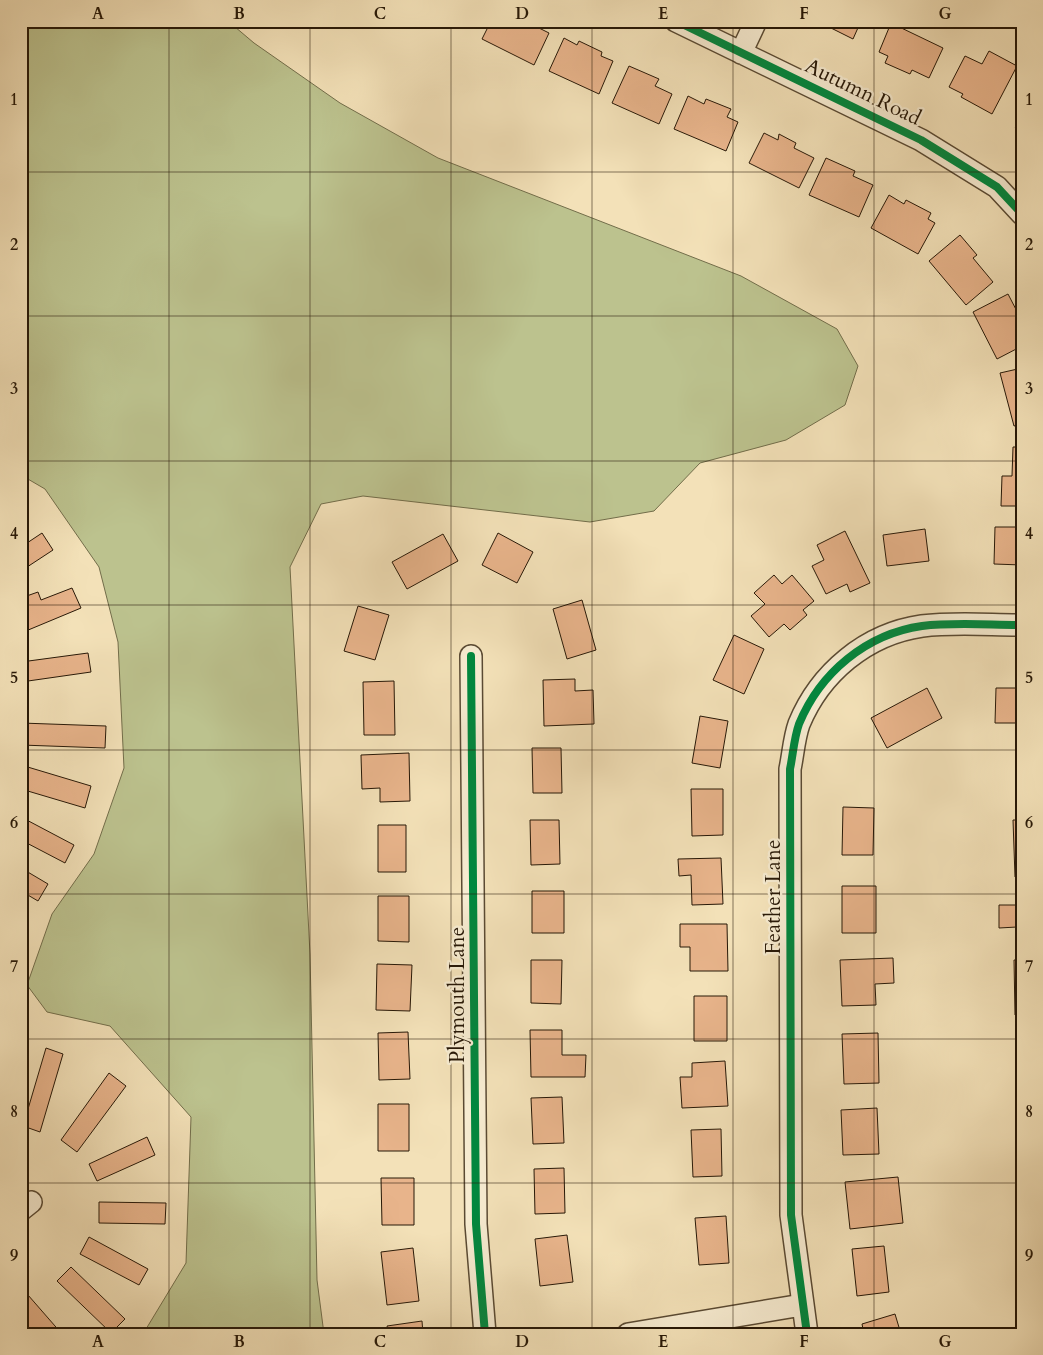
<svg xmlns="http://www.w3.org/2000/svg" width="1043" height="1355" font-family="Cardo,serif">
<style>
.green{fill:#bcc28e;stroke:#726d4a}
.building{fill:#e8b48b;stroke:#271807}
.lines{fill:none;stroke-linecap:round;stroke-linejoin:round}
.street-casing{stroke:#5a4a33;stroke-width:24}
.street{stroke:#f7ecd1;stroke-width:21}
.cycleway-casing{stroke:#f7ecd1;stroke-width:11}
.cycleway{stroke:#00873e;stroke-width:8}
.grid{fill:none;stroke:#271807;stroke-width:1;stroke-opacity:0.55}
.labels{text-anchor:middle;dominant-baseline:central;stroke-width:4.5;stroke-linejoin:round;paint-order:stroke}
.street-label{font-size:21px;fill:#271807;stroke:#f7ecd1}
.neatline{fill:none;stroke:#271807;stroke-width:2}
.grid-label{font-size:16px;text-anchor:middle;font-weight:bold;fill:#271807}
</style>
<rect width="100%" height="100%" fill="#f3e1b8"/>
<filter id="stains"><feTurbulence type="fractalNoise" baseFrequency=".004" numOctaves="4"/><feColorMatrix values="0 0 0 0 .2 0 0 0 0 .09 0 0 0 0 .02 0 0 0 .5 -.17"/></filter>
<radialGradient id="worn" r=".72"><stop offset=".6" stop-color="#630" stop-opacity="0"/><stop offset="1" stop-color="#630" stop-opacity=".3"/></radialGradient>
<!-- green -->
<path class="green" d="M21,21h207l26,22 86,60 98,55 303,118 96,53 21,37 -13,39 -59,35 -86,23 -46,48 -64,11 -227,-26 -42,8 -31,63 20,387 7,326 7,54h-181l43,-71 5,-146 -81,-91 -63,-14 -20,-27 25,-71 42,-60 30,-86 -6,-126 -19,-75 -54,-78 -24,-14z"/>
<!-- building -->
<path class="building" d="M491,21l50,1 -2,6 10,5 -15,32 -52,-26z
M817,21h44l-8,18z
M891,23l52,25 -14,30 -17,-8 -2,4 -25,-11 3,-7 -9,-4z
M564,38l13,7 2,-4 23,11 -1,4 12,5 -14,33 -50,-23z
M989,51l28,15 -25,48 -31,-17 2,-3 -14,-7 16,-31 17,8z
M629,66l30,13 -4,7 17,8 -13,30 -47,-21z
M688,96l16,8 2,-5 25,10 -4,8 11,5 -12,29 -52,-22z
M1022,120v14l-7,-6z
M764,133l14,7 1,-6 17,9 -2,5 20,10 -15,30 -50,-25z
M826,158l29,13 -2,5 20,9 -14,32 -50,-22z
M889,195l15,9 2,-4 25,13 -3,6 7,4 -17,31 -47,-26z
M960,235l17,20 -4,3 20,24 -27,23 -37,-44z
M1008,294l14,27 -3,6 3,6v13l-25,13 -24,-47z
M1022,368v56l-8,2 -14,-53z
M1013,447h9v59h-21l1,-30h10z
M995,527h27v38l-28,-1z
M925,529l4,32 -42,5 -4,-31z
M845,531l25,52 -20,9 -3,-8 -21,10 -14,-28 12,-6 -7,-15z
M42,533l11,17 -32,21v-24z
M498,533l35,19 -16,31 -35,-18z
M443,534l15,27 -51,28 -15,-27z
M774,575l8,9 10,-9 22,26 -11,9 4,5 -17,15 -6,-6 -15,13 -18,-21 14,-12 -11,-11z
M72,588l9,20 -60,25v-35l17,-6 3,8z
M582,600l14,50 -29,9 -14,-50z
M358,606l31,9 -14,45 -31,-9z
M734,635l30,14 -20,45 -31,-14z
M88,653l3,19 -70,10v-20z
M575,679v12l18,-1 1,34 -50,2 -1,-46z
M394,681l1,54h-31l-1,-53z
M1022,684v39h-27l1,-35h26z
M927,688l15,30 -55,30 -16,-30z
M700,716l28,5 -8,47 -28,-5z
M21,723l85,3 -1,22 -84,-3z
M532,748h29l1,45h-29z
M1017,750h5v55h-5z
M409,753l1,48 -30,1v-14l-18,1 -1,-34z
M21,765l70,21 -6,22 -64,-19z
M691,789h32v46l-31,1z
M843,807l31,1 -1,47h-31z
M21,817l53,28 -9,18 -44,-23z
M530,820h29l1,44 -29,1z
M1013,820h9v57h-7z
M378,825h28v47h-28z
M721,858l2,46 -31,1 -1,-30 -12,1 -1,-17z
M21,868l27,16 -10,17 -17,-10z
M842,886h34v47h-34z
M532,891h32v42h-32z
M1016,893h6v53h-5v-19l-18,1v-23h17z
M378,896h31v46l-31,-1z
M680,924h47l1,47h-38v-24h-10z
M893,958l1,25 -19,1 1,21 -34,1 -2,-46z
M531,960h31l-1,44 -30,-1z
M1014,960h8v54l-7,1z
M377,964l35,1 -2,46 -34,-1z
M694,996h33v45h-33z
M530,1030h32v25h24l-1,22h-54z
M1019,1031h3v51h-2z
M408,1032l2,47 -31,1 -1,-47z
M878,1033l1,50 -35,1 -2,-50z
M46,1048l17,6 -23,78 -17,-6z
M725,1061l3,45 -46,2 -2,-31h12v-14z
M109,1073l17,13 -49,66 -16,-12z
M562,1097l2,46 -31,1 -2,-46z
M378,1104h31v47h-31z
M877,1108l2,46 -36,1 -2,-45z
M721,1129l1,47 -29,1 -2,-47z
M147,1137l8,18 -58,26 -8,-17z
M564,1168l1,45 -30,1 -1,-45z
M1017,1174h5v57h-4z
M898,1177l5,46 -53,6 -5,-47z
M381,1178h33v47h-32z
M99,1202l67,1 -1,21 -66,-1z
M726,1216l3,47 -30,2 -4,-47z
M567,1235l6,47 -33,4 -5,-47z
M89,1237l59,32 -9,16 -59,-31z
M884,1246l5,46 -32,4 -5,-47z
M413,1248l6,53 -32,4 -6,-53z
M71,1267l54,52 -14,14 -54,-52z
M21,1287l41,47h-28l-13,-15z
M895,1314l6,20h-37l-2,-10z
M422,1321l1,13h-34l-2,-8z"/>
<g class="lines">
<!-- street casing -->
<g class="street-casing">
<path id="street" d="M676,21l245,119 76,47 25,27
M741,53l15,-32
M471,656l5,568 9,110
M21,1210l10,-8
M628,1334l174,-29
M807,1334l-16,-119 -1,-446c3,-14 4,-31 9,-45 21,-51 67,-90 123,-98 32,-4 67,-1 100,-1"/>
</g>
<!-- street -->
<use href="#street" class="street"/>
<!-- cycleway casing -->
<g class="cycleway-casing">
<path id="cycleway" d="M676,21l245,119 76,47 25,27
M471,656l5,568 9,110
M807,1334l-16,-119 -1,-446c3,-14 4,-31 9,-45 21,-51 67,-90 123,-98 32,-4 67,-1 100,-1"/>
</g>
<!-- cycleway -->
<use href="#cycleway" class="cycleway"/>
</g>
<!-- grid -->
<path class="grid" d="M169,21v1313M310,21v1313M451,21v1313M592,21v1313M733,21v1313M874,21v1313M21,172h1001M21,316h1001M21,461h1001M21,605h1001M21,750h1001M21,894h1001M21,1039h1001M21,1183h1001"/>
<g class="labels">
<!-- street labels -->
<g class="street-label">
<text transform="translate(863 92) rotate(26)">Autumn Road</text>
<text transform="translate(773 897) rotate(-90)">Feather Lane</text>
<text transform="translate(457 995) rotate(-90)">Plymouth Lane</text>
</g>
</g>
<!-- margin -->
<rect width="1043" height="1355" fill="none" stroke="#f3e1b8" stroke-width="55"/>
<rect x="28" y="28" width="988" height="1300" class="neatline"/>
<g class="grid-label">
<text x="98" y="19">A</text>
<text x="239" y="19">B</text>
<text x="380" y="19">C</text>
<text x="522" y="19">D</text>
<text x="663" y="19">E</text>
<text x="804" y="19">F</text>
<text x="945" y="19">G</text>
<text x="14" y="105">1</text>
<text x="1029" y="105">1</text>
<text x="14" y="250">2</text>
<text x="1029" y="250">2</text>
<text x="14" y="394">3</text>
<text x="1029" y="394">3</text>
<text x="14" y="539">4</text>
<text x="1029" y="539">4</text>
<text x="14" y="683">5</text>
<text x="1029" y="683">5</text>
<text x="14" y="828">6</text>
<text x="1029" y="828">6</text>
<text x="14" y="972">7</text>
<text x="1029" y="972">7</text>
<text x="14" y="1117">8</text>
<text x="1029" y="1117">8</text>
<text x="14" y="1261">9</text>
<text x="1029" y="1261">9</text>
<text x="98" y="1347">A</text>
<text x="239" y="1347">B</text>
<text x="380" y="1347">C</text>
<text x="522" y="1347">D</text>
<text x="663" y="1347">E</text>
<text x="804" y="1347">F</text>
<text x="945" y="1347">G</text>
</g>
<rect width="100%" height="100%" filter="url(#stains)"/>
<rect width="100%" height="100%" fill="url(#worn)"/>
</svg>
